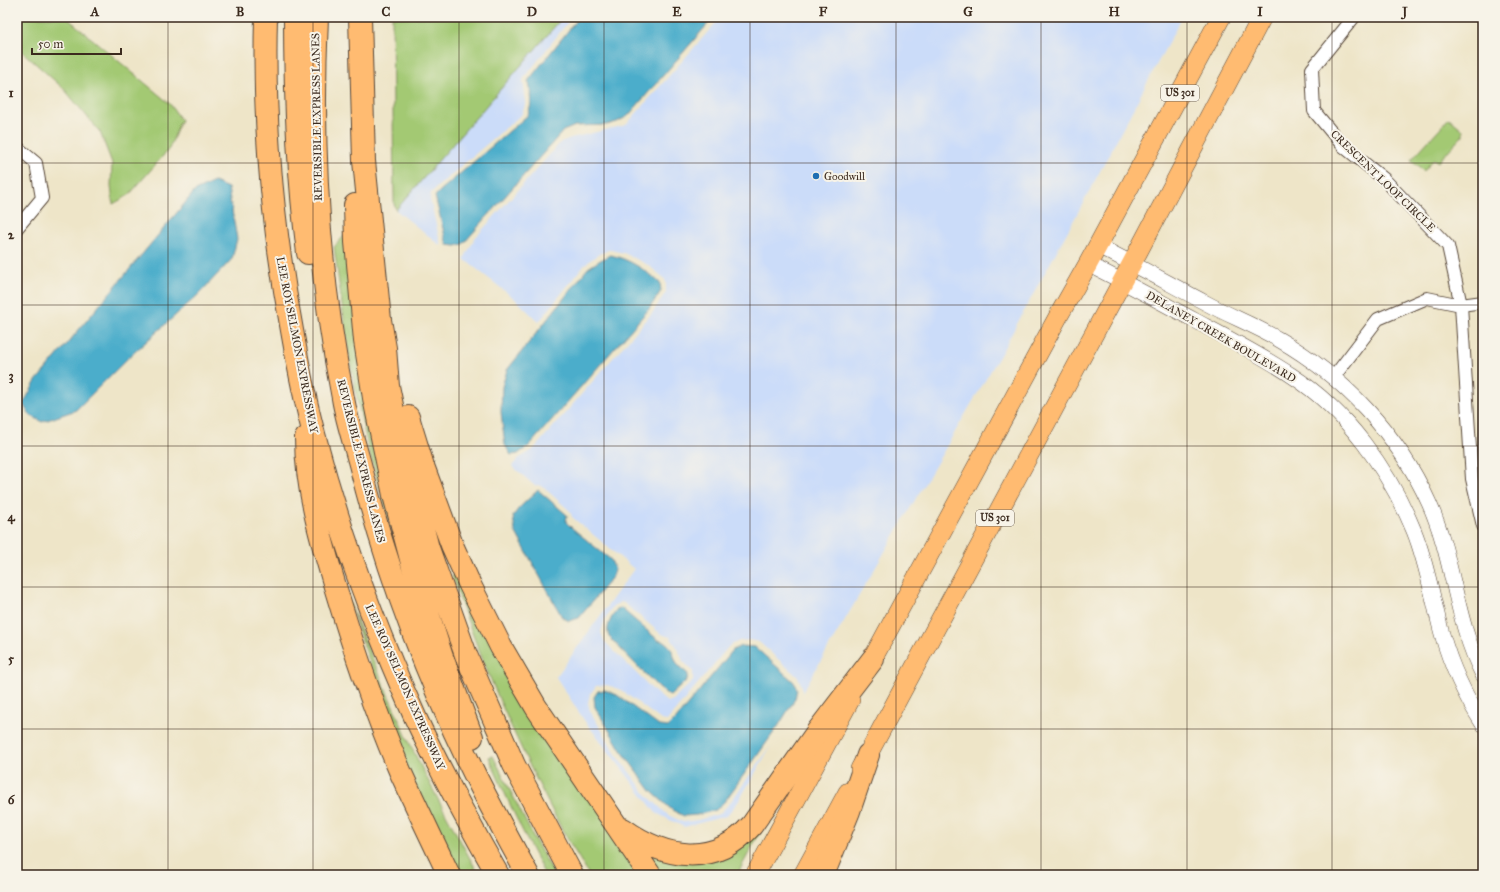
<svg xmlns="http://www.w3.org/2000/svg" width="1500" height="892" font-family="'IM FELL Great Primer',serif">
<style>
.built{fill:#cbdcf9;fill-rule:evenodd}
.green{fill:#a3c973;stroke:#6f7a48}
.water{fill:#4cadcb;stroke:#446c74}
.lines{fill:none;stroke-linecap:round;stroke-linejoin:round}
.minor-casing{stroke:#564638;stroke-width:14}
.tertiary-casing{stroke:#564638;stroke-width:16}
.primary-casing{stroke:#564638;stroke-width:20}
.motorway-casing{stroke:#564638;stroke-width:24}
.minor{stroke:#fff;stroke-width:12}
.tertiary{stroke:#fff;stroke-width:15}
.primary{stroke:#ffbb71;stroke-width:19}
.motorway{stroke:#ffbb71;stroke-width:22}
.grid{fill:none;stroke:#3b2a1e;stroke-width:1;stroke-opacity:0.55}
.poi-dot{fill:#1f6fb2;stroke:#f7f3e8;stroke-width:1.5}
.labels{text-anchor:middle;dominant-baseline:central;stroke-width:4;stroke-linejoin:round;paint-order:stroke}
.shield{fill:#f7f3e8;stroke:#73665b;stroke-width:1}
.shield-label{font-size:10px;font-weight:bold;fill:#3b2a1e}
.street-label{font-size:11px;fill:#3b2a1e;stroke:#f7f3e8}
.poi-label{font-size:11px;fill:#3b2a1e;stroke:#f7f3e8;text-anchor:start}
.neatline{fill:none;stroke:#3b2a1e;stroke-width:1.5}
.grid-label{font-size:13px;text-anchor:middle;font-weight:bold;fill:#3b2a1e}
</style>
<rect width="100%" height="100%" fill="#f7f3e8"/>
<filter id="ink" filterUnits="userSpaceOnUse"><feTurbulence type="fractalNoise" baseFrequency=".025" numOctaves="2"/><feDisplacementMap in="SourceGraphic" scale="8" xChannelSelector="R" yChannelSelector="G"/><feConvolveMatrix kernelMatrix="1 2 1 2 8 2 1 2 1" color-interpolation-filters="sRGB"/></filter>
<filter id="wash" filterUnits="userSpaceOnUse"><feTurbulence type="fractalNoise" baseFrequency=".012" numOctaves="4" result="noise"/><feDisplacementMap in="SourceGraphic" scale="16" xChannelSelector="R" yChannelSelector="G"/><feGaussianBlur stdDeviation="0.9" result="paint"/><feColorMatrix in="noise" values="0 0 0 0 0 0 0 0 0 0 0 0 0 0 0 0 0 1.4 0 .05"/><feComposite in="paint" operator="in"/></filter>
<g filter="url(#wash)">
<rect width="100%" height="100%" fill="#eee5c8"/>
<!-- built -->
<path class="built" d="M563,17h9l-48,61 -1,3 3,21 -4,12 -85,73 -6,6 -1,6 11,47 -45,-36z
M721,17h461l-100,188 -82,150 -198,338v-7l-4,-9 -39,-35 -10,-2 -10,1 -10,5 -62,75 -6,-1 -40,-30 -14,-5 -11,1 -6,8 -2,9 2,8 26,43 31,41 21,20 15,7 15,-2 21,-6 10,-10 42,-58 -33,56 -12,14 -42,11 -28,-14 -72,-93 -28,-43 78,-108 -62,-52 -2,-6 -28,-25 -3,-1 -4,1 -23,-20 6,-7 15,-9 120,-138 13,-20v-10l-2,-4 -16,-13 -24,-12 -13,-3h-3l-12,6 -12,9 -45,57 -24,-23 -51,-40 11,-21 86,-96 10,-4 55,-13zM621,602l3,1 37,31 9,3 7,10 6,14 10,10v10l-20,19 -6,2 -12,-10 -51,-51 -3,-9 4,-13 8,-13z"/>
<!-- green -->
<path class="green" d="M17,17h49l104,87 11,16 -12,29 -40,46 -16,9 -2,-18 1,-23 -12,-31 -36,-43 -47,-42z
M392,17h171l-167,193 -2,-6z
M1449,118l14,12v5l-25,27 -4,-3 -10,12 -13,-11z
M345,235l49,292 -3,2 -23,-82 -13,-58 -6,-33 -15,-109z
M459,573l183,302h-53c-12,-21 -25,-40 -35,-61 -40,-77 -75,-156 -102,-238z
M346,594c18,45 37,90 57,135 23,50 50,98 76,146h-25l-38,-79z
M493,756l44,88 18,31h-10c-20,-38 -39,-77 -56,-118z
M755,828l5,4 -23,43h-82l-15,-29 20,10z"/>
<!-- water -->
<path class="water" d="M579,17h135l-86,99 -11,6 -11,3 -31,1 -12,5 -100,113 -7,2 -9,-1 -12,-49 5,-5 88,-76c4,-12 5,-22 0,-34z
M214,182l14,6 9,51 -5,20 -34,36 -70,63 -52,52 -34,12 -13,-8 -6,-10 13,-23 159,-190z
M610,255c20,4 35,15 50,28l1,8 -12,18 -120,137 -11,8 -7,1 -6,-10 -4,-33 1,-25 5,-17 81,-102 11,-7z
M538,490l29,25 -1,7 6,6 39,32 4,10 -2,6 -34,42 -10,3 -7,-4 -47,-86 -2,-15 6,-8z
M621,608l37,32c16,3 13,14 20,25 2,3 7,6 10,9l-1,6 -17,16 -11,-8 -50,-51c-4,-11 3,-20 8,-28z
M741,646l14,1 39,35 3,7 -2,10 -16,26 -54,76 -9,9 -19,5 -13,1 -12,-6 -21,-19 -30,-41 -26,-43 -1,-10 4,-6 7,-1 12,5 42,31 9,1 8,-8 57,-69z"/>
</g>
<g filter="url(#ink)">
<g class="lines">
<!-- minor casing -->
<g class="minor-casing">
<path id="minor" d="M1354,17l-42,52 2,42 29,35 41,33 64,67 13,59 11,174 11,47
M17,147l19,16 6,35 -25,30
M1333,378l45,-59 49,-21 34,7 22,-3"/>
</g>
<!-- tertiary casing -->
<g class="tertiary-casing">
<path id="tertiary" d="M1098,246c36,18 72,38 108,57 24,13 48,22 72,36 65,37 120,95 151,164 25,55 26,118 54,172
M1088,264c37,18 72,38 108,57 32,17 65,34 95,54 56,36 98,95 123,156 13,32 19,70 28,103 9,32 23,62 41,90"/>
</g>
<!-- primary casing -->
<g class="primary-casing">
<path id="primary" d="M866,671l193,-356 29,-51 133,-247
M860,769l272,-506 130,-246
M755,875l95,-175
M803,875l45,-83"/>
</g>
<!-- motorway casing -->
<g class="motorway-casing">
<path id="motorway" d="M266,17c-3,108 7,214 27,319 6,34 13,69 22,102 25,96 60,190 101,281 25,53 53,105 82,156
M295,17c0,79 3,158 13,236
M317,17c-6,127 1,256 26,381 4,24 12,47 18,70 26,103 64,204 110,299 18,37 38,73 57,108
M360,17l4,144 16,159 5,28 3,38 9,44 31,118 38,107 48,110 58,110
M355,205l1,37 9,99 9,57 20,97 19,72 29,90 30,80
M408,417l15,49 29,79 18,40 31,62 35,60 114,168
M306,438c0,49 14,98 28,145 19,64 40,127 66,188 16,35 33,70 49,104
M623,829c42,30 91,39 129,-4l65,-93 56,-73
M823,875l26,-64 19,-56"/>
</g>
<!-- minor -->
<use href="#minor" class="minor"/>
<!-- tertiary -->
<use href="#tertiary" class="tertiary"/>
<!-- primary -->
<use href="#primary" class="primary"/>
<!-- motorway -->
<use href="#motorway" class="motorway"/>
</g>
</g>
<!-- grid -->
<path class="grid" d="M168,17v858M313,17v858M459,17v858M604,17v858M750,17v858M896,17v858M1041,17v858M1187,17v858M1332,17v858M17,163h1466M17,305h1466M17,446h1466M17,587h1466M17,729h1466"/>
<!-- markers -->
<circle class="poi-dot" cx="816" cy="176" r="4"/>
<g class="labels">
<!-- shield labels -->
<g class="shield">
<rect x="1161" y="85" width="38" height="16" rx="3"/>
<rect x="976" y="510" width="38" height="16" rx="3"/>
</g>
<g class="shield-label">
<text x="1180" y="93">US 301</text>
<text x="995" y="518">US 301</text>
</g>
<!-- street labels -->
<g class="street-label">
<text transform="translate(317 117) rotate(-91)">REVERSIBLE EXPRESS LANES</text>
<text transform="translate(1383 181) rotate(44)">CRESCENT LOOP CIRCLE</text>
<text transform="translate(1221 337) rotate(30)">DELANEY CREEK BOULEVARD</text>
<text transform="translate(297 345) rotate(79)">LEE ROY SELMON EXPRESSWAY</text>
<text transform="translate(361 461) rotate(76)">REVERSIBLE EXPRESS LANES</text>
<text transform="translate(405 687) rotate(66)">LEE ROY SELMON EXPRESSWAY</text>
</g>
<!-- poi labels -->
<g class="poi-label">
<text x="824" y="176">Goodwill</text>
</g>
</g>
<!-- margin -->
<rect width="1500" height="892" fill="none" stroke="#f7f3e8" stroke-width="44"/>
<!-- scale -->
<path d="M32 48v6h89v-6" fill="none" stroke="#3b2a1e" stroke-width="2"/>
<text x="38" y="48" font-size="12" fill="#3b2a1e" stroke="#f7f3e8" stroke-width="3" paint-order="stroke">50 m</text>
<rect x="22" y="22" width="1456" height="848" class="neatline"/>
<g class="grid-label">
<text x="95" y="16">A</text>
<text x="240" y="16">B</text>
<text x="386" y="16">C</text>
<text x="532" y="16">D</text>
<text x="677" y="16">E</text>
<text x="823" y="16">F</text>
<text x="968" y="16">G</text>
<text x="1114" y="16">H</text>
<text x="1260" y="16">I</text>
<text x="1405" y="16">J</text>
<text x="11" y="97">1</text>
<text x="11" y="239">2</text>
<text x="11" y="380">3</text>
<text x="11" y="521">4</text>
<text x="11" y="663">5</text>
<text x="11" y="804">6</text>
</g>
</svg>
